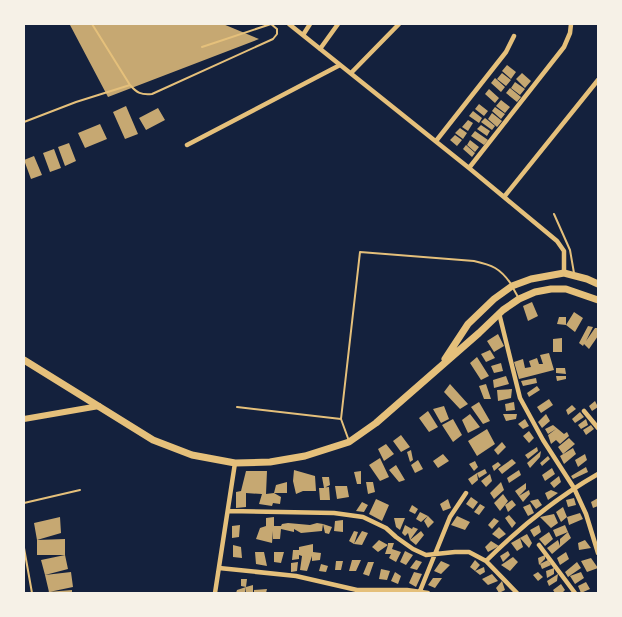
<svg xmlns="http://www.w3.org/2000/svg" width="622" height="617" font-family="'Golos Text',sans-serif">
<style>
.building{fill:#c6a872}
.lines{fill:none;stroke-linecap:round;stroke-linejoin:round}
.service{stroke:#e5c07b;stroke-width:2}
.minor{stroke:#e5c07b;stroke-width:4.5}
.secondary{stroke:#e5c07b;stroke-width:6}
.trunk{stroke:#e5c07b;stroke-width:7}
</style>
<rect width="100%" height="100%" fill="#14213d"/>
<!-- building -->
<path class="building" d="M74,24h149l36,15 -151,58 -38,-72z
M507,65l9,7 -5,7 -9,-8z
M502,73l9,7 -5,6 -9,-7z
M522,73l9,8 -6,7 -9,-9z
M495,78l10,9 -4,5 -10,-9z
M515,82l10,7 -5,6 -9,-7z
M510,88l11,9 -4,5 -11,-9z
M489,89l10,9 -4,5 -10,-9z
M501,100l9,7 -5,6 -9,-7z
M479,104l9,7 -4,5 -9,-7z
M126,106l12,28 -13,5 -12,-27z
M495,107l10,7 -4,5 -9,-8z
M158,108l7,12 -19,10 -7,-12z
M473,111l9,7 -3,5 -10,-7z
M492,113l10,8 -5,6 -9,-8z
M485,118l10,8 -3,4 -11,-8z
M468,120l5,3 -5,8 -6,-4z
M100,124l7,15 -22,9 -7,-15z
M481,125l9,6 -3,5 -10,-7z
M460,128l7,5 -4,6 -8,-6z
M475,131l13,9 -4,5 -13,-9z
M455,135l7,5 -5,6 -7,-6z
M470,140l9,7 -4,5 -8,-7z
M69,143l7,18 -11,5 -7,-19z
M466,145l9,8 -3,4 -9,-8z
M54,149l7,19 -11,4 -7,-19z
M34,156l8,19 -11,4 -7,-19z
M532,302l6,14 -10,5 -5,-15z
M574,312l9,6 -8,14 -9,-7z
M559,317h7v8l-9,-1z
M588,326l5,1 -7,14 9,-13h3v8l-9,13 -5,-5 -1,2 -4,-3z
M498,334l6,12 -10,6 -7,-11z
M562,338v14h-9v-13z
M490,350l5,8 -9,4 -5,-8z
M549,353l5,17 -35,9 -5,-17 9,-3 2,9 6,-1 -2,-6 8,-3 2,6h4l-3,-9z
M477,357l12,19 -8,4 -11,-17z
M501,363l2,8 -9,2 -3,-7z
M556,368h9l1,6 -10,-1z
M506,376l3,8 -15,4 -1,-8z
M556,376h10v3l-9,2z
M536,378l1,5 -14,3 -2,-5z
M450,384l18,20 -8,5 -16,-17z
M486,384l5,15h-7l-5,-13z
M537,386l3,4 -11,7 -2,-4z
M512,389l-1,9 -13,3 -1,-11z
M549,399l4,6 -12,8 -4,-6z
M595,401l3,6 -6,4 -3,-5z
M479,402l11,19 -7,3 -12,-17z
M514,402l1,8 -9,1 -1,-7z
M572,405l4,4 -8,6 -2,-5z
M444,406l5,13 -8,4 -8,-14z
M428,411l10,16 -9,5 -10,-14z
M580,412l4,5 -9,6 -3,-4z
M470,414l10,13 -12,6 -6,-13z
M503,414h14l-1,5 -10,2z
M546,414l4,7 -8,7 -4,-6z
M453,419l9,16 -9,7 -11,-17z
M525,419l4,7 -6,3 -5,-5z
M586,419l2,6 -7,4 -3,-4z
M553,425l11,9 3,-2 2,4 -9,8 -4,-4 -5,4 -3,-9 8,-6 -8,5 -3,-5z
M591,425l3,4 -8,6 -3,-5z
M487,429l8,15 -18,12 -9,-15z
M529,431l5,7 -5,5 -6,-7z
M401,435l9,12 -9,5 -8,-11z
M569,438l6,6 -12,10 -5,-7z
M502,442l4,5 -8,8 -4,-5z
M386,444l8,10 -10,7 -6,-12z
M537,447l1,4 -10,8 -3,-4z
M573,448l3,6 -12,10 -4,-8z
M411,450l2,10 -3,2 -3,-10z
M541,451l-1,6 -10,11 -3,-5z
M443,454l6,7 -11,7 -5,-7z
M585,454l2,6 -9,7 -3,-7z
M548,456l2,3 -8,7 -2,-3z
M380,458l9,19 -9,4 -11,-16z
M512,459l4,4 -14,11 -4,-5z
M418,460l5,9 -8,4 -4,-8z
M475,461l3,6 -4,4 -5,-7z
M498,462l3,3 -7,6 -2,-5z
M396,465l9,15 -6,2 -10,-12z
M586,467l2,5 -15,7 -2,-3z
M552,468l3,6 -10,7 -3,-6z
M485,469l2,4 -8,5 -2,-5 1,7 -6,5 -4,-6 9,-6z
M294,470l21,6 1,15h-13l-7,3 -3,-13z
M519,470l2,5 -12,8 -2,-5z
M246,471h21l-1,23 8,-1 7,4 -1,7 -7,-1 -1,3 -13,-2 3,-10 -16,-1v14l-10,1v-16l5,-1z
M361,471v13h-4l-3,-12z
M490,474l2,7 -6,6 -5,-6z
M559,476l2,6 -7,6 -4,-5z
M322,477h7l1,8 -6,3z
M287,482v11h-13l2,-8z
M366,482h7l2,10 -7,2z
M501,482l3,8 -10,9 -4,-6z
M526,483v6l-7,7 10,-6 1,4 -7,8 -8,-11z
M335,486h12l2,11 -12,2z
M329,487l1,13h-10l-1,-12z
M551,490l7,3 -10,7 -3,-7z
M503,494l5,7 -3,4 7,-5 4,5 -8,7 -3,-7 -5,6 -6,-8z
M471,497l7,5 -5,7 -7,-5z
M574,498l2,7 -8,2 -2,-7z
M598,498v8l-5,2 -2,-6z
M376,499l13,6 -7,16 -13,-7z
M448,499l3,9 -8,3 -3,-7z
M538,499l4,6 -6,4 -6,-8z
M362,502l6,3 -4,7 -8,-1z
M480,504l5,3 -6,8 -5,-3z
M530,504l4,9 -6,3 -5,-9z
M412,505l6,4 -3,5 -6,-3z
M563,507l4,10 13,-4 3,6 -14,6 -2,-8 -6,5 -5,-10z
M420,512l8,4 6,6 -6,6 -4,-7 4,-5 -7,6 -5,-3z
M554,514l4,9 -7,5 -11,-11z
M509,515l7,8 -4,5 -7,-10z
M457,516l13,6 -5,8 -14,-5z
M60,517l1,16 -24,7 -3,-17z
M274,517v9h7l1,-2 6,-1 22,2 7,-2 6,1 -1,7 -21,2 -7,-4v3l-13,-3 -1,10h-7v-8l-1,12 -16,-4 4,-11 6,-2v-8z
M394,518h11l-5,12 -4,-3z
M494,518l5,3 -7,8 -4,-4z
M343,520v12l-9,-1 1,-10z
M323,524l9,3 -3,7 -4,-1z
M240,525l-1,12 -7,1v-12z
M405,525l7,4 1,-2 5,2 -8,11 -2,-7 -3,3 -3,-3z
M539,525l2,7 -7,5 -4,-7z
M565,525l3,7 -12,5 -3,-7z
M499,527l7,7 -7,5 -7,-5z
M354,531l4,1 -4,12 8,-13 6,2 -6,12 -8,-1 -5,-3z
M421,531l3,4 -8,10 -6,-5z
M549,532l4,7 -8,7 -6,-7z
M568,532l3,6 -19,16 -5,-6 11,-8 2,6v-7z
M527,534l5,9 -3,5 -9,-10 3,9 -6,4 -6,-8z
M65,539v16l3,14 -23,6 -4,-15 24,-5h-28v-15z
M379,540l9,5v-2h6l-2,6 9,3 -5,10 -7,-4 2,-4h-6l3,-9 -10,7 -6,-5z
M585,540l6,8 -12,2 -1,-7z
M491,541l8,5 -11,6 -3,-5z
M313,544v8l8,1 -1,7 -8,1v-5l-5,15 -7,-1 2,-14 -3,-1v4l-7,1 1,-10h6v-3z
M233,545l8,2 1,11 -9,-1z
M405,551l8,4 -7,10 -6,-3z
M508,551l2,4 -7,7 -3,-6z
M255,552h9l3,14 -11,-2z
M274,552h10l-3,11 -7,-1z
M566,552l3,7 -9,6 -3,-7z
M545,555v4l-6,6 -1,-7z
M513,557l5,5 -8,9 -9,-6z
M591,558l7,10 -11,4 -6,-11z
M352,560h9l-5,11h-7z
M416,560l6,2 -5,8 -7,-2z
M475,560l5,5 -5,6 9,-4 1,5 -5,3 -10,-8z
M548,560l3,5 -9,4 -2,-5z
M336,561h7l-2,9h-6z
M441,561l9,4 -9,9 -7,-3z
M298,562l-1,9 -6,1v-9z
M368,562h6l-5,14 -6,-2z
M577,562l4,6 -13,9 -3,-5z
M321,564l7,2 -2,6 -7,-1z
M554,568v6l-7,4 -1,-7z
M381,569l9,2 -3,9 -8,-1z
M71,572l2,15 -24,5 -4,-17z
M395,572l6,4 -3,8 -7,-3z
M414,572l8,2 -6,13 -7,-4z
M538,572l5,5 -5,4 -5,-6z
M581,572l3,6 -9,6 -5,-8z
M492,574l6,7 -10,4 -6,-6z
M558,574l-1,7 -8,5 -2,-5z
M433,578h9l-7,10 -7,-3z
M241,579h6l-1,8 7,-2v8h-7v-6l-1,6h-9l1,-3 9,-3 -5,-1z
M502,581l3,9 -6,3 -3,-5z
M586,582l4,7 -9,4 -3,-7z
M561,584l4,6 -3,3h-7l-2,-3z
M267,589l-1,4h-12v-3z
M72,590v3h-25v-1z"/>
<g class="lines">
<!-- service -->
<path class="service" d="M92,24l38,61c7,8 11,10 22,9l121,-55 4,-5v-5l-6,-5
M202,47l69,-23
M24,122l52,-20 54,-17
M554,214l16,36 4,23
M513,288l5,9
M237,407l104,12
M349,441l-8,-22 19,-167 114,9c18,4 26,7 37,23
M24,503l56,-13
M24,548l8,45"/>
<!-- minor -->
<path class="minor" d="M289,24l180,144 88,73 7,10v22
M303,35l7,-11
M320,49l18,-25
M351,73l48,-49
M436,141l70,-89 8,-16
M187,145l153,-80
M469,168l95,-121 6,-14 1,-9
M504,197l94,-117
M499,313l21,85 23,42 31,48 12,26 12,39
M584,411l14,17
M228,511l106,2 29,4 23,11 10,9 17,12 13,6 29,-3h14l17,9 31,32
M539,545l36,48
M486,561c34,-34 70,-63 112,-87
M219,568l77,8 61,14h50l21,3
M420,591l30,-74 16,-24
M215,593l20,-130"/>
<!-- secondary -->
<path class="secondary" d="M24,419l75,-13"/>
<!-- trunk -->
<path class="trunk" d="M445,359l23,-35 26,-25 18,-13 19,-7 33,-6 23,6 11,5
M24,360l129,80 39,15 43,8 35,-1 35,-6 44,-14 27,-19 103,-90 24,-23 16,-11 16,-7 16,-3h15l32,11"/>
</g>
<!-- border -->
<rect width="622" height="617" fill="none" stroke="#f6f1e7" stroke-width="50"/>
</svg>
